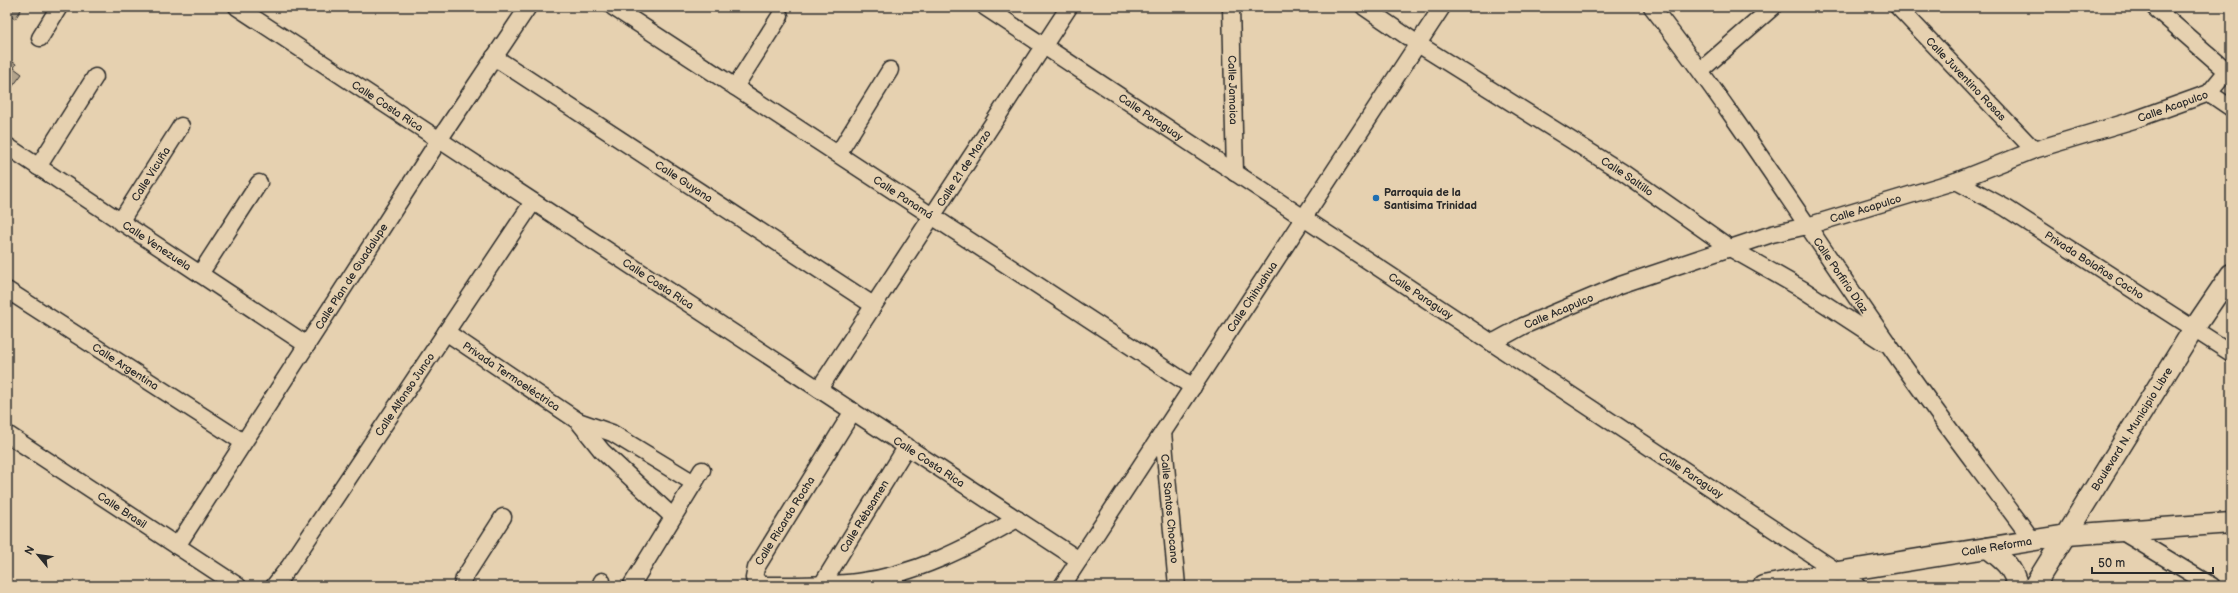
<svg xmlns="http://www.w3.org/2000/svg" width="2238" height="593" font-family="'Balsamiq Sans',sans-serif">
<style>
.building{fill:#b2a38b;stroke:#2b2b2b}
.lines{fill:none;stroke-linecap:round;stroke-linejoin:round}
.minor-casing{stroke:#2b2b2b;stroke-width:19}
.major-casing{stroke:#2b2b2b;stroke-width:23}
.minor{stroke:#e6d1b0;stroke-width:16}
.major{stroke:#e6d1b0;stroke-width:20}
.poi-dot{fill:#1f6fb2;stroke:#e6d1b0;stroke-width:1.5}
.labels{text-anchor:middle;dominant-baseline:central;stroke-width:3;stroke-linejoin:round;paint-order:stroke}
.street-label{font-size:11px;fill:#2b2b2b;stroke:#e6d1b0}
.poi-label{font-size:11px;font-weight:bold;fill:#2b2b2b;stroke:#e6d1b0;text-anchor:start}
</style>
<rect width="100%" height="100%" fill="#e6d1b0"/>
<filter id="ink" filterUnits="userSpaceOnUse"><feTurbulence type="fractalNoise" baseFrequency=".025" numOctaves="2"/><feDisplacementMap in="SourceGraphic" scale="8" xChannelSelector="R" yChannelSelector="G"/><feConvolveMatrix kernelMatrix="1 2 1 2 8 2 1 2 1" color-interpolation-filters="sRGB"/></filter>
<g filter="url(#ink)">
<!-- building -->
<path class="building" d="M7,7h16l-8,12 -5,-3 -3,6z
M7,58l9,6 -2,4 8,6 -15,20z"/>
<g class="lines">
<!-- minor casing -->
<g class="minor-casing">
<g id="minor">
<path id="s1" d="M237,7l842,553"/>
<path id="s2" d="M613,7l580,380"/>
<path id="s3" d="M985,7l853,565 19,14"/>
<path id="s4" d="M1231,7l4,166"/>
<path id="s5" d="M1364,7l54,37 204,128 108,76 72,41 81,53"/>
<path id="s6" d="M1652,7c85,109 158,225 237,338 46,67 96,131 144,196"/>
<path id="s7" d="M1898,7l136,143"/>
<path d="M2154,7l73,64"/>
<path d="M40,38l19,-31"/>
<path id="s8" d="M494,57l379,248"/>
<path d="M1701,70l72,-63"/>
<path d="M735,87l45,-71"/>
<path d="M2209,93l22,15"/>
<path id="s9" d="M7,146l300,199"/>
<path d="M838,154l52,-84"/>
<path d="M38,167l57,-90"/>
<path id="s10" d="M1956,181l50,27 225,145"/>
<path id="s11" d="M120,222l61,-96"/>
<path d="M200,274l59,-91"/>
<path id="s12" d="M7,290l236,152"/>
<path id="s13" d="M446,332l132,89 34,12 82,50"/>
<path id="s14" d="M1492,343l31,-17 97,-41 152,-51 35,-8 149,-45 78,-31 100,-30 75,-27 22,-27"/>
<path id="s15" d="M819,389l250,-382"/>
<path d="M853,411l-97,157 -2,10 8,7c32,0 63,1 95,-3 58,-7 110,-34 160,-63"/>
<path d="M578,421l24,30 71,66"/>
<path id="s16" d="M1163,432l14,154"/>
<path id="s17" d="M7,434l231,152"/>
<path d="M2121,531l91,55"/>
<path id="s18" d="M177,546l262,-406 89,-133"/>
<path id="s19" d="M274,586l15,-19 244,-365"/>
<path d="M462,586l2,-8 39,-61"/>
<path d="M600,586l2,-5"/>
<path d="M631,586l71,-116"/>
<path id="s20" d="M821,586l86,-140"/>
<path id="s21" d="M1062,586l380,-579"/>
</g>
</g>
<!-- major casing -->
<g class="major-casing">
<g id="major">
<path d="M1988,548c14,11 26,20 29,38"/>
<path id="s22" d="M1763,586l75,-14 229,-37 164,-12"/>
<path id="s23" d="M2034,586l159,-256 38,-56"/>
</g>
</g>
<!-- minor -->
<use href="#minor" class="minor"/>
<!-- major -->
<use href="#major" class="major"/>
</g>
</g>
<!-- markers -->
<circle class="poi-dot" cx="1376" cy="198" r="4"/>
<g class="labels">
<!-- street labels -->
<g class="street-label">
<text stroke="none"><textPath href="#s7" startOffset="99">Calle Juventino Rosas</textPath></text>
<text stroke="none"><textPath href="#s4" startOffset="83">Calle Jamaica</textPath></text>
<text stroke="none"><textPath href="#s14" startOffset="722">Calle Acapulco</textPath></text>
<text stroke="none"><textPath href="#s1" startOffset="180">Calle Costa Rica</textPath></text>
<text stroke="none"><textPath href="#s3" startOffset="199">Calle Paraguay</textPath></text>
<text stroke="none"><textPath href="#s15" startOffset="264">Calle 21 de Marzo</textPath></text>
<text stroke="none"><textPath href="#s11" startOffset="57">Calle Vicuña</textPath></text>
<text stroke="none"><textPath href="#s5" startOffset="313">Calle Saltillo</textPath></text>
<text stroke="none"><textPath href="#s8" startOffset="227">Calle Guyana</textPath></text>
<text stroke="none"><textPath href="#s2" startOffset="347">Calle Panamá</textPath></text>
<text stroke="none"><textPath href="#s14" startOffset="398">Calle Acapulco</textPath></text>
<text stroke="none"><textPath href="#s9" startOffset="180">Calle Venezuela</textPath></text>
<text stroke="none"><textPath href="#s10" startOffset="162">Privada Bolaños Cacho</textPath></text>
<text stroke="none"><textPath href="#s6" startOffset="328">Calle Porfirio Díaz</textPath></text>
<text stroke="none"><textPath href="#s18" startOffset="321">Calle Plan de Guadalupe</textPath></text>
<text stroke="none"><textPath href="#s1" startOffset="504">Calle Costa Rica</textPath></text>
<text stroke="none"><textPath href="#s3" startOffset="523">Calle Paraguay</textPath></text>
<text stroke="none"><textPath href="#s21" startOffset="346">Calle Chihuahua</textPath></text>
<text stroke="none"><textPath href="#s14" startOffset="74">Calle Acapulco</textPath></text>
<text stroke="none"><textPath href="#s12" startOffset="141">Calle Argentina</textPath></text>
<text stroke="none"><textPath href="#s13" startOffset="79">Privada Termoeléctrica</textPath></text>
<text stroke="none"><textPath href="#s19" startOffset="232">Calle Alfonso Junco</textPath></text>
<text stroke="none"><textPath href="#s23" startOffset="185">Boulevard N. Municipio Libre</textPath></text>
<text stroke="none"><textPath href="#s1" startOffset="828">Calle Costa Rica</textPath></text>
<text stroke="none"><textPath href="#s3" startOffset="847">Calle Paraguay</textPath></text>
<text stroke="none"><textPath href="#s16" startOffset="77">Calle Santos Chocano</textPath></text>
<text stroke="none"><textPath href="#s17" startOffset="138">Calle Brasil</textPath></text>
<text stroke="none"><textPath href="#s20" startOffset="82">Calle Rébsamen</textPath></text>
<text transform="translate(785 521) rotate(-58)">Calle Ricardo Rocha</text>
<text stroke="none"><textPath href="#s22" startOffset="237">Calle Reforma</textPath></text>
</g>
<!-- poi labels -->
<g class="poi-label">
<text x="1384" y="192">Parroquia de la<tspan x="1384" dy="13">Santisima Trinidad</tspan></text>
</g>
</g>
<!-- margin -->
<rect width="2238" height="593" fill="none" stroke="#e6d1b0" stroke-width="24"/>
<rect x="12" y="12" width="2214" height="569" fill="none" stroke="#2b2b2b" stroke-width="1.5" filter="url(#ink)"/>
<!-- north arrow -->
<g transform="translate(38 555) rotate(299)" stroke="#e6d1b0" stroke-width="3" paint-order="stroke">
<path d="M0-3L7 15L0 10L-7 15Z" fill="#2b2b2b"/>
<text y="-6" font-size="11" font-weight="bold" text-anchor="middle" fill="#2b2b2b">N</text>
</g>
<!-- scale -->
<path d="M2092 567v6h121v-6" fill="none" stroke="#2b2b2b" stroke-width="2"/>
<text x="2098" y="567" font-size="12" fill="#2b2b2b" stroke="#e6d1b0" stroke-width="3" paint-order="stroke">50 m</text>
</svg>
